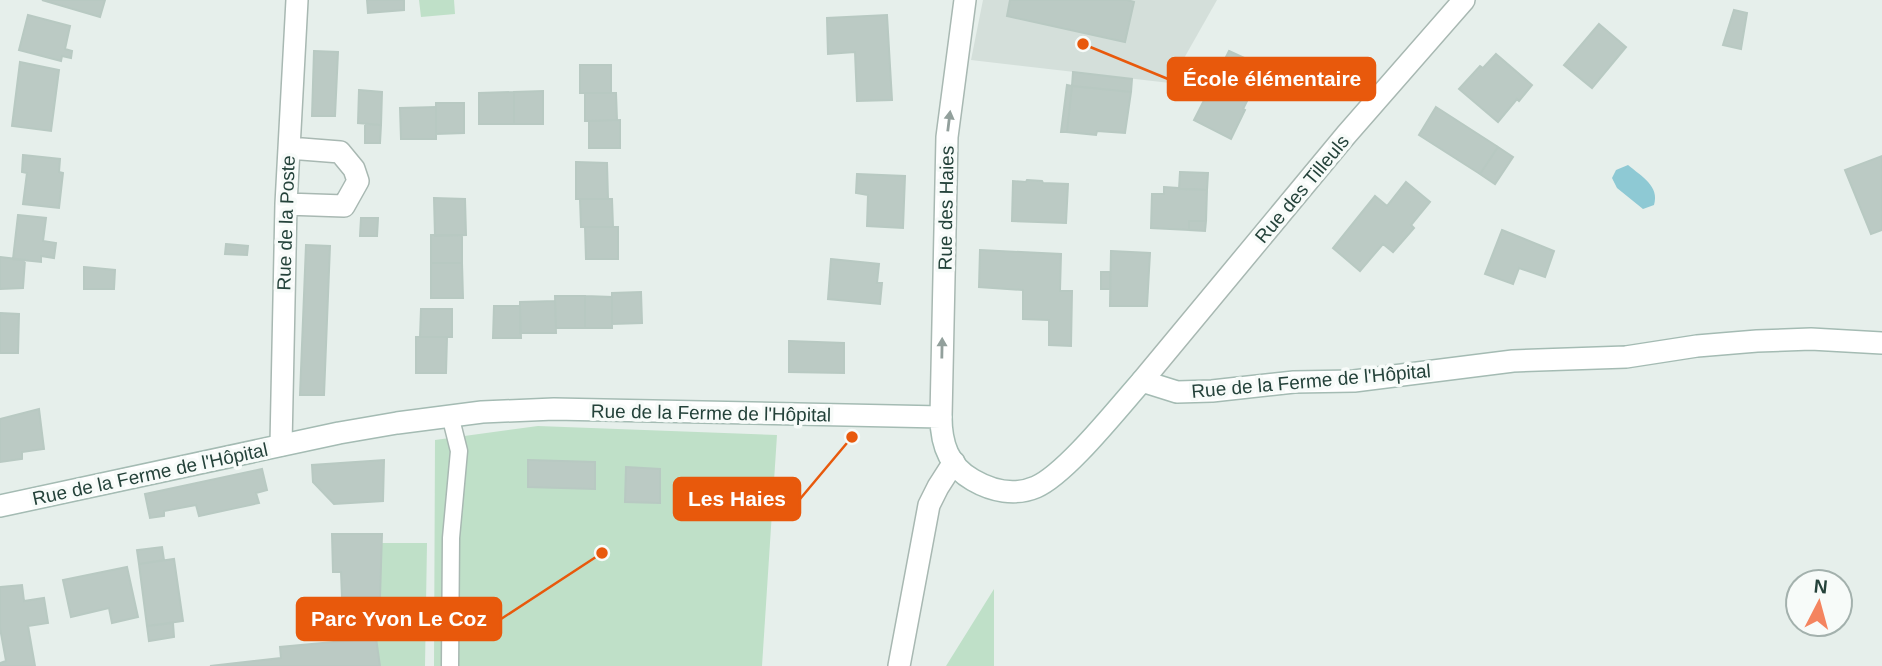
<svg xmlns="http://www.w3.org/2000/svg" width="1882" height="666" font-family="Arial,sans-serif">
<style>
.built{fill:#d4dfda}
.green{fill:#bfe0c8}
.water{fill:#8ec9d4}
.building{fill:#bbcac4;stroke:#b8c9c2;stroke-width:2}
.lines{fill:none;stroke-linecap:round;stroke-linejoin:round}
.lane-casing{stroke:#a8b8b2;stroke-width:19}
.street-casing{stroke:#a8b8b2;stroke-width:24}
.secondary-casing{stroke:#a4bbb3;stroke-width:24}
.lane{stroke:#fff;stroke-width:16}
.street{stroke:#fff;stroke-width:21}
.secondary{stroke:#fff;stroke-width:21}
.oneway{fill:#92a09c}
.labels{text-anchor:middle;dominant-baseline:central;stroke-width:7;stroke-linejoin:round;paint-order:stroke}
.street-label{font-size:19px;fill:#24423a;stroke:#f7fbf9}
.leader{fill:none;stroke:#e8590c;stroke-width:2.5}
.callout-dot{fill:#e8590c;stroke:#f7fbf9;stroke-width:2.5}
.callout{fill:#e8590c;stroke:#e8590c;stroke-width:2.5}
.callout-label{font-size:21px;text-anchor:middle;font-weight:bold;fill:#fff}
</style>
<rect width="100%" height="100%" fill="#e6efeb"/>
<!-- built -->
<path class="built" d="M983,0h234l-47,83 -199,-23z"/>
<!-- green -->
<path class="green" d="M419,0h35l1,14 -34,3z
M538,426l239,9 -15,231h-328l1,-226z
M377,543h50l-2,123h-50z
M994,589v77h-48z"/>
<!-- water -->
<path class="water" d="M1628,165c13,11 32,21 26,40l-11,4 -26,-21 -5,-10 4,-8z"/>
<!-- building -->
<path class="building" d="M42,0h63l-5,17z
M367,0h37v10l-36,3z
M1010,0h117l7,2 -9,40 -118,-26z
M1734,10l13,3 -6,36 -18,-4z
M28,15l42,11 -5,23 7,2 -1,7 -9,-2 -1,5 -42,-11z
M887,15l5,85 -35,1 -2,-49 -27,2 -1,-36z
M1599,24l27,23 -34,41 -28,-23z
M314,51l24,1 -3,64h-23z
M1229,51l35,16 -21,42 2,1 -14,29 -37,-19z
M1496,54l36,31 -13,16 -2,-2 -19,23 -39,-33 21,-23 3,2z
M20,62l39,8 -8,61 -39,-5z
M580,65h31v28h-31z
M1073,72l59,7 -1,13 -59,-6z
M1067,85l5,1 -5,46h-6z
M1072,86l59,6 -6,41 -28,-2 -1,4 -29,-3z
M359,90l23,2 -1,33 -23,-2z
M543,91v33h-29v-32z
M514,92v32h-35v-31z
M585,93h31l1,27 -32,1z
M436,103h28v30l-28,1z
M436,107v32h-35l-1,-31z
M1436,107l62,40 -18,27 -61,-39z
M620,120v28h-31v-27z
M365,124l16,1 -1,18h-15z
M1498,147l15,10 -18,27 -15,-10z
M23,155l37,4 -1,13 4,1 -4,35 -36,-4 4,-31 -5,-1z
M1882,156v74l-11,4 -26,-64z
M576,162l31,1 1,36h-32z
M1180,172l28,1 -1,17 -28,-1z
M857,174l48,2 -2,52 -36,-2 1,-31 -12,-2z
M1027,180l15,1 1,2 25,1 -2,39 -54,-2 1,-40 13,1z
M1406,182l24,20 -19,23 3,3 -21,24 -10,-8 -23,27 -27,-23 42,-52 12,10z
M1164,187l43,3 -1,31h-17v9l-38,-2 1,-34h12z
M434,198l31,1 1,36 -31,1z
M580,199h32l1,28h-32z
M18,215l28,3 -3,23 13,2 -2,15 -13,-2v6l-28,-3z
M361,218h17l-1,18h-17z
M1189,221h17l-1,10 -16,-1z
M585,227h33v32h-32z
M1502,230l52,21 -9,26 -26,-9 -6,16 -28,-10z
M431,235h31v28h-31z
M226,244l22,2 -1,9 -22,-1z
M306,245l24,1 -6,149h-24z
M980,250l81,4 -1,37h12l-1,55 -22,-1v-25l-26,-1v-29l-44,-3z
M1111,251l39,2 -3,53h-37z
M0,257l25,3 -2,28 -23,1z
M831,259l48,5 -2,19h5l-2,21 -52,-5z
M431,263h31l1,35h-32z
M84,267l31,3 -1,19h-30z
M1101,272h9v17h-9z
M641,292l1,31 -30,1v-31z
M555,296h30v32h-29z
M585,296l27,1v31h-27z
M555,301l1,32h-36v-31z
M494,306h26l1,32h-28z
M421,309h31v28h-32z
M0,313l19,1 -1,39h-18z
M416,337h31l-1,36h-30z
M789,341l55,2v30l-55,-1z
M39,409l5,40 -22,3v7l-22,3v-43z
M384,460l-1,41 -49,3 -21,-22 -1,-17z
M528,460l67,2v27l-67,-2z
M626,467l34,2v34l-35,-1z
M262,469l5,21 -11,3 3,10 -60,13 -3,-11 -32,6v5l-14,2 -5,-24z
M332,534h50l-2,63h-38l-1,-25h-8z
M162,547l2,13 -25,4 -2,-14z
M174,559l9,62 -36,5 -8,-62z
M127,567l11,50 -26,6 -3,-15 -38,9 -8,-37z
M22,585l2,16 20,-3 4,25 -20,3 7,40h-35v-3l6,-2 -6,-33v-41z
M350,597h28l1,17 -28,1z
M173,623l1,14 -25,4 -2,-15z
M376,638l4,28h-170l71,-8 -1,-11z"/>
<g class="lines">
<!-- lane casing -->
<g class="lane-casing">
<path id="lane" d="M450,415l9,36 -8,87 -1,128"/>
</g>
<!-- street casing -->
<g class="street-casing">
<path id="street" d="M286,204l58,2 14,-25 -4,-12 -14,-17 -51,-4
M1142,381l204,-246 118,-135
M941,417l6,-280 18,-137
M281,445l5,-241 11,-204
M899,666l30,-161 9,-18 16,-25"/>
</g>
<!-- secondary casing -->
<g class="secondary-casing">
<path id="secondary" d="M0,506l339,-73 58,-10 85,-11 72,-3 387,8c0,26 7,49 32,63 19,11 42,16 63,7 30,-13 82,-79 106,-106l35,11 35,-1 82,-9 60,-1 159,-20 113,-4 71,-11 60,-5 54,-2 71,4"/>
</g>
<!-- lane -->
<use href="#lane" class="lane"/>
<!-- street -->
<use href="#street" class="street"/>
<!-- secondary -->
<use href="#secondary" class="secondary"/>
</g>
<!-- one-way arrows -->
<defs><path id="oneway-solid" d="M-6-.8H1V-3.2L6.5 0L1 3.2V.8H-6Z" transform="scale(1.75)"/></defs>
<g class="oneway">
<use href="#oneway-solid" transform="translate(949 121) rotate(-83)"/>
<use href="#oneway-solid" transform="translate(942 348) rotate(-89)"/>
</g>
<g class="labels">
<!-- street labels -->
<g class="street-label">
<text transform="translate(1302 189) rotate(-50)">Rue des Tilleuls</text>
<text transform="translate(946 208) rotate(-89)">Rue des Haies</text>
<text transform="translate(286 223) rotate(-88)">Rue de la Poste</text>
<text transform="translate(1311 381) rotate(-5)">Rue de la Ferme de l'Hôpital</text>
<text transform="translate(711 413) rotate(1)">Rue de la Ferme de l'Hôpital</text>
<text transform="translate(150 474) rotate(-12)">Rue de la Ferme de l'Hôpital</text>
</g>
</g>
<!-- callouts -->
<path class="leader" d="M1083 44L1168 79M852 437L800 499M602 553L501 619"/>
<g class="callout-dot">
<circle cx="1083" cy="44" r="7"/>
<circle cx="852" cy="437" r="7"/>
<circle cx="602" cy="553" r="7"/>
</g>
<g class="callout">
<rect x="1168" y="58" width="207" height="42" rx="7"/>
<rect x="674" y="478" width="126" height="42" rx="7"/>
<rect x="297" y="598" width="204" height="42" rx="7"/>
</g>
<g class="callout-label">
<text x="1272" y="86">École élémentaire</text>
<text x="737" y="506">Les Haies</text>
<text x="399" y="626">Parc Yvon Le Coz</text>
</g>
<!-- north arrow -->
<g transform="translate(1819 603) rotate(6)"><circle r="33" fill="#f7fbf9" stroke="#a3b1ad" stroke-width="2"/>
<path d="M0-5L12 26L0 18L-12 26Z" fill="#f4845f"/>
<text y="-10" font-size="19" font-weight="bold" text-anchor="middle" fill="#24423a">N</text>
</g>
</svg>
